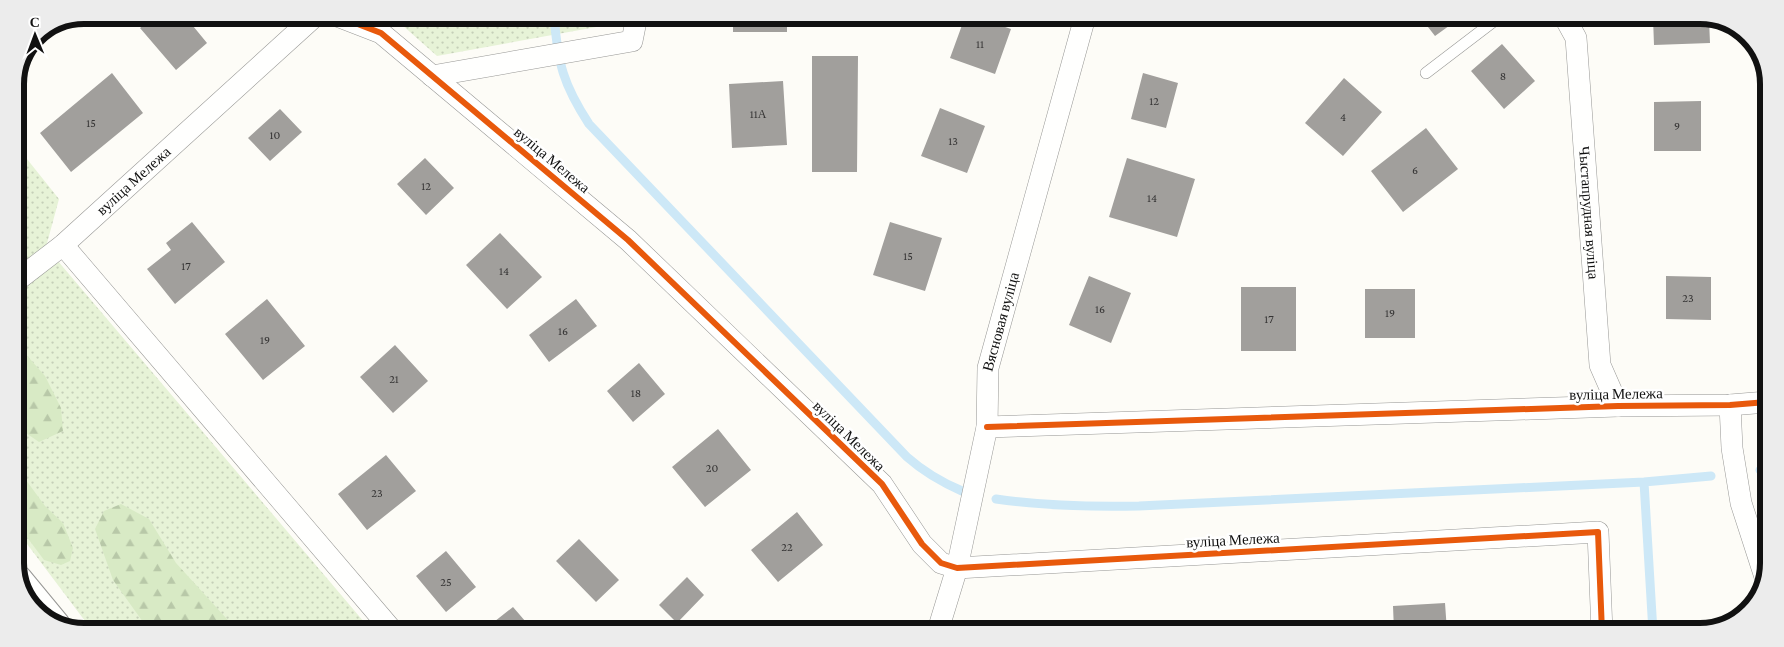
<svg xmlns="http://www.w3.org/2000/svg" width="1784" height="647" font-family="'Crimson Pro',serif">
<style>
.grass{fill:url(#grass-dots)}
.forest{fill:url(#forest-firs)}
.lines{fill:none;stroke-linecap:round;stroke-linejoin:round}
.stream{stroke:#cde8f7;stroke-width:9}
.building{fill:#a19f9c}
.service-casing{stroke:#979795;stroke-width:12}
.minor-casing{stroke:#979795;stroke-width:22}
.tertiary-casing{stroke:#979795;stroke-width:28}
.service{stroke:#fffffe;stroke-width:11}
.minor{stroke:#fffffe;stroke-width:21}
.tertiary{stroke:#fffffe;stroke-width:26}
.cycleway-casing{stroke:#fff;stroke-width:9}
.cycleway{stroke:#e8590c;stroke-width:6}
.labels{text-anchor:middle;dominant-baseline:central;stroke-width:5;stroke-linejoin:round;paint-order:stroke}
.number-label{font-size:12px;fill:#353434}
.street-label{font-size:15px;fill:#111;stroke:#fff}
.rim{fill:none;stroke:#111;stroke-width:6}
</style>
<defs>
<pattern id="grass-dots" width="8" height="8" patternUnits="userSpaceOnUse" patternTransform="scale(1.25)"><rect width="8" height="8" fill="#e7f3d7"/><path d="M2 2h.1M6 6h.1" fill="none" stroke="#c5cfb8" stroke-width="1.8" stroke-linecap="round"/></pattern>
<pattern id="forest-firs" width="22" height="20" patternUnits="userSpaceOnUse" patternTransform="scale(1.25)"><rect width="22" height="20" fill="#d8eac5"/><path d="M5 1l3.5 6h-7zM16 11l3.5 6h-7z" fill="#b8c8a8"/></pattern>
</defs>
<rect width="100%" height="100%" fill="#fdfcf7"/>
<!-- grass -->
<path class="grass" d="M392,16h265l-220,40z
M15,144l44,55 -13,48 324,382h-279l-76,-101z"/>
<!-- forest -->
<path class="forest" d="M15,342l30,34 16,32 2,23 -24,11 -16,-11 -8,-2z
M15,465l30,41 18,17 10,25 -3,13 -9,4 -17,-5 -29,-39z
M121,504l28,15 27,44 60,66h-88l-35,-49 -18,-51 9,-18z"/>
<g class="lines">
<!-- stream -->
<path class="stream" d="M554,16c4,48 9,68 35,108l318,333c17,15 34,25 55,34
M1760,470l6,-1
M1644,482l9,150
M996,499c48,7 95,8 143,7l505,-24 67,-6"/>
</g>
<!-- building -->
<path class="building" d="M155,15h29l23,28 -31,27 -36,-42z
M733,16l54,1v15h-54z
M965,17h11l35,12 -16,45 -45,-16z
M1421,18h39l-25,18z
M1653,18l56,1 1,24 -56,2z
M1502,44l33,37 -31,28 -33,-38z
M812,56h46l-1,116h-45z
M112,73l31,40 -72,59 -31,-39z
M1143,73l35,10 -12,45 -35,-9z
M1344,78l38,34 -39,44 -38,-33z
M783,81l4,64 -55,3 -3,-64z
M1701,101v50h-47v-49z
M940,108l45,18 -18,47 -46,-17z
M280,109l22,23 -32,29 -22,-23z
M1426,128l32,41 -55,43 -32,-41z
M425,158l29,30 -28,27 -29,-31z
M1127,158l68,21 -18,58 -68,-20z
M192,222l33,40 -50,42 -28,-35 24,-19 -5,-7z
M890,222l52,16 -17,53 -52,-16z
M500,233l42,44 -35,32 -41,-44z
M1089,276l42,17 -20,50 -42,-18z
M1666,276l45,1v43l-45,-1z
M1241,287h55v64h-55z
M1365,289h50v49h-50z
M267,299l38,47 -42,34 -38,-46z
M576,299l21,27 -48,36 -20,-27z
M395,345l33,36 -35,32 -33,-36z
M639,363l26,31 -32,28 -26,-31z
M718,429l33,41 -46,37 -33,-40z
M386,455l30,36 -49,39 -29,-36z
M797,512l26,33 -45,37 -27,-32z
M579,539l40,41 -23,22 -40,-41z
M446,551l30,36 -30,25 -30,-36z
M687,577l17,18 -27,28 -18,-18z
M1445,603l2,28h-53l-1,-25z
M513,607l19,22h-47z
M1355,627l1,4h-36l-1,-2z"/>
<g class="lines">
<!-- service casing -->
<g class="service-casing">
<path id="service" d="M1426,73l72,-55"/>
</g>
<!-- minor casing -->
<g class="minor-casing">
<g id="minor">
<path d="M337,16l44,17 247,207 254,244 40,60 19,19 16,5 641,-36 4,100"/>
<path id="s1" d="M1565,18l11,20 24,327 18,41"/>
<path d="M432,76l200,-35 5,-25"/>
<path d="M63,245l328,384"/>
<path id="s2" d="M15,282l48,-37 252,-229"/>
<path d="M1730,405l2,43 9,55 24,74"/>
<path d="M987,427l631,-21 112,-1 37,-3"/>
<path id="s3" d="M938,630l19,-62 30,-141 1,-59 97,-351"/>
</g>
</g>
<!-- tertiary casing -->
<g class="tertiary-casing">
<path id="tertiary" d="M19,579l38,46"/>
</g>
<!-- service -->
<use href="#service" class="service"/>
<!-- minor -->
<use href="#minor" class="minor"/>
<!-- tertiary -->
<use href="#tertiary" class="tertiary"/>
<!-- cycleway casing -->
<g class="cycleway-casing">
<path id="cycleway" d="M337,16l44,17 247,207 254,244 40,60 19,19 16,5 641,-36 4,100
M987,427l631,-21 112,-1 37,-3"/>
</g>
<!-- cycleway -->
<use href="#cycleway" class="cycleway"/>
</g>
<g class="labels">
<!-- number labels -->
<g class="number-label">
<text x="980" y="44">11</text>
<text x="1503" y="76">8</text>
<text x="1154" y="101">12</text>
<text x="758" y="114">11А</text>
<text x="1343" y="117">4</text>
<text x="91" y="123">15</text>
<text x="1677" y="126">9</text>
<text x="275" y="135">10</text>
<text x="953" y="141">13</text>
<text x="1415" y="170">6</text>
<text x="426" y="186">12</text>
<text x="1152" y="198">14</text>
<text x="908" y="256">15</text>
<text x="186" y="266">17</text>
<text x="504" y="271">14</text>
<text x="1688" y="298">23</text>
<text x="1100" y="309">16</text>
<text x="1390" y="313">19</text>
<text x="1269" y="319">17</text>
<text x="563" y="331">16</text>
<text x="265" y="340">19</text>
<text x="394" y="379">21</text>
<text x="636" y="393">18</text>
<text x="712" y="468">20</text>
<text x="377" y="493">23</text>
<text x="787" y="547">22</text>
<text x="446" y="582">25</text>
</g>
<!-- street labels -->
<g class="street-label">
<text transform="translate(552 160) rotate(40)">вуліца Мележа</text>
<text stroke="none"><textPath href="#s2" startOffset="156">вуліца Мележа</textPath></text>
<text stroke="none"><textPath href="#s1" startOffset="198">Чыстапрудная вуліца</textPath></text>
<text stroke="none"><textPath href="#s3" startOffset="316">Вясновая вуліца</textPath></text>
<text transform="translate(1616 394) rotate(-1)">вуліца Мележа</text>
<text transform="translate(849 436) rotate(44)">вуліца Мележа</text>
<text transform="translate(1233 540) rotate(-3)">вуліца Мележа</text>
</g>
</g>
<!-- crop -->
<path d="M0 0H1784V647H0ZM84 24H1700A60 60 0 0 1 1760 84V563A60 60 0 0 1 1700 623H84A60 60 0 0 1 24 563V84A60 60 0 0 1 84 24Z" fill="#ececec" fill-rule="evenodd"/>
<path class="rim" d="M84 24H1700A60 60 0 0 1 1760 84V563A60 60 0 0 1 1700 623H84A60 60 0 0 1 24 563V84A60 60 0 0 1 84 24Z"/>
<!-- north arrow -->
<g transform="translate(35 35) rotate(359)" stroke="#ffffff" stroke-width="4" paint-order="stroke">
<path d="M0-4L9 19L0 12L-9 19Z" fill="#111111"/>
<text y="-8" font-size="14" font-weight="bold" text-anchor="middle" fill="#111111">С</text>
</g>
</svg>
